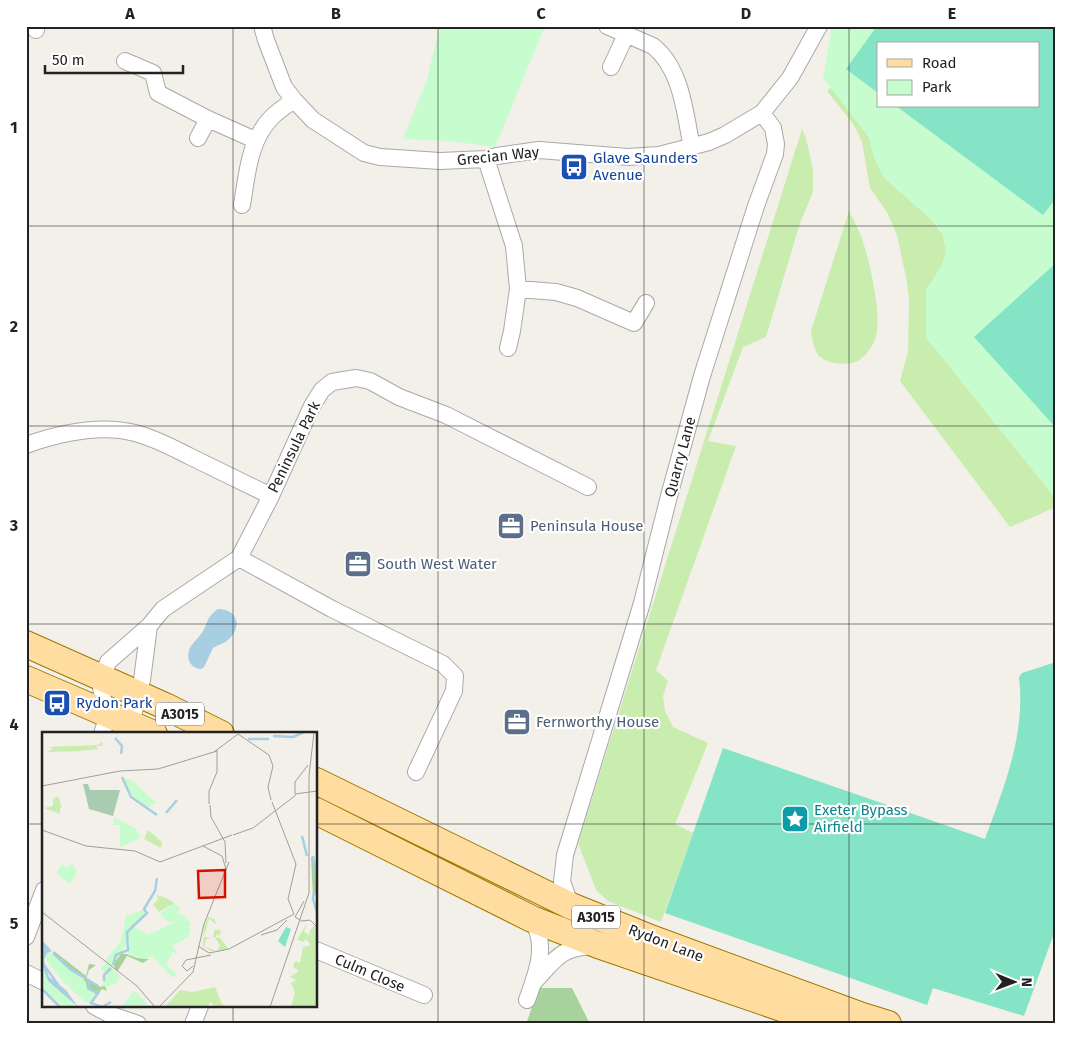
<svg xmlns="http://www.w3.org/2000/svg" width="1082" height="1050" font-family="'Fira Sans',sans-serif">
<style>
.grass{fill:#c8edae}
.forest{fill:#a8d29c}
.park{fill:#c6fcce;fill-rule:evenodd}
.pitch{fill:#85e3c6}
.water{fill:#a8cfe1}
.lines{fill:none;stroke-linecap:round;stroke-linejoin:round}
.street-casing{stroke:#a9a9a9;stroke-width:18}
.primary-casing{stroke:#a07700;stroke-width:28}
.street{stroke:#fff;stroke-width:16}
.primary{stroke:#ffdda1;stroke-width:26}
.grid{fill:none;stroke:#222;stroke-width:1;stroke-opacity:0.55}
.labels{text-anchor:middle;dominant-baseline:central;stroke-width:4.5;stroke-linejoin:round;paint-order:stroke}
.shield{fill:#fff;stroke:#646464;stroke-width:1}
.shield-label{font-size:14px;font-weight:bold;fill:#222}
.street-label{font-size:15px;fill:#222;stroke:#fff}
.transit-label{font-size:15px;fill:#164399;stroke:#fff;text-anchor:start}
.service-label{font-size:15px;fill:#4e5e75;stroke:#fff;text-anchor:start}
.culture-label{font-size:15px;fill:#0d838f;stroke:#fff;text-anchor:start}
.inset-river{fill:none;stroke:#a8cfe1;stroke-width:2.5}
.inset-road{fill:none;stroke:#9f9e99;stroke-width:1}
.view{fill:#d41000;fill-opacity:0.15;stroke:#d41000;stroke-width:2.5}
.inset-edge{fill:none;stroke:#222;stroke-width:2.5}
.neatline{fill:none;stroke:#222;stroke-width:2}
.grid-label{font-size:16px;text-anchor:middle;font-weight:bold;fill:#222}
</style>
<rect width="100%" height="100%" fill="#f2f0e8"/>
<!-- grass -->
<path class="grass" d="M831,87l112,148 3,16 -4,15 -16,24v47l130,162v8l-46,20 -110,-146 8,-29 1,-52 -2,-18 -10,-47 -10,-23 -17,-24 -8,-46 -8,-17 -27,-34z
M802,129l4,9 7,32v22l-13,31 -34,114 -23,10 -35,94 28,5 -80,224 12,11 -5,15 2,15 8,16 35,16 -33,81 18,9 -32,89 -53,-21 -12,-11 -18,-47z
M849,211c5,10 11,20 14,31 7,20 20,78 12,97 -3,8 -9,17 -16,21 -10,6 -31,5 -40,-4 -5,-6 -7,-17 -8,-25z"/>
<!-- forest -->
<path class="forest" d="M539,988h33l18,36h-64z"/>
<!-- park -->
<path class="park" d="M440,26h105l-50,121 -46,-6 -46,-2 24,-59z
M832,26h224v473l-130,-162v-47l16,-25 4,-14 -3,-16 -7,-11 -52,-46 -10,-20 -6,-23 -45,-57zM878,44h160v62h-160z"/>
<!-- pitch -->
<path class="pitch" d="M877,26h179v172l-13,17 -147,-109h142v-62h-160v49l-32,-24z
M1056,263v165l-82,-91z
M1056,662v266l-32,88 -91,-28 -6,17 -262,-92 58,-165 262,91c19,-52 41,-105 34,-162l3,-4z"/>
<!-- water -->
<path class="water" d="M218,609c18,0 25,16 12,29 -5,6 -11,6 -17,10l-9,19 -3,2c-12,-1 -16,-13 -10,-23 3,-4 7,-8 10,-12 8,-11 4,-16 17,-25z"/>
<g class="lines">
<!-- street casing -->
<g class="street-casing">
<path id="street" d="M262,26l4,14 18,47 10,13 19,20 51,33 16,4 60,4 46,-2 11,-3 42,-6 89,7 31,-2 50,-13 16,-7 37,-22 28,-35 29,-52
M607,26l46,20c29,23 32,68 39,102
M36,30v-4
M125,61l28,12 5,20 50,26 47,21
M611,67l15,-32
M198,138l10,-19
M486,159l28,87 4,43 -6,42 -4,17
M242,205c5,-30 7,-65 30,-88 6,-6 14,-11 22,-17
M518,289l38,3 21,6 57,25 12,-20
M26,445c34,-12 74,-21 109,-12 20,5 38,15 56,24 27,13 53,26 80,39
M239,558l93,51 111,55 12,12 -1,15 -38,81
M129,731l13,-51 7,-54
M102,734l6,-19 -4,-10 -3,-18 1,-9 6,-16 41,-36 14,-17 76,-51 32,-62 41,-90 10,-16 10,-8 24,-4 14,3 29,16 47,18 142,72
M571,906l-9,-24 3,-27 77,-252 27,-107 33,-120 54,-170 19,-52 1,-10 -3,-16 -11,-15
M26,937l18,-47
M316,950l108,45
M26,973l18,9
M534,982c22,-23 25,-34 59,-36
M527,1000c10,-28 21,-54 5,-81
M94,1006l15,8 29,10
M193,1024l7,-18"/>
</g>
<!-- primary casing -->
<g class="primary-casing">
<path id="primary" d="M26,644l139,62 56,28
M26,679l128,55
M316,781l255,125 82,33 209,77 26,8
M316,811l216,108 66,26 230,79"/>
</g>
<!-- street -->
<use href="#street" class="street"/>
<!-- primary -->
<use href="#primary" class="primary"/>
</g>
<!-- grid -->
<path class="grid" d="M233,26v708M438,26v998M644,26v998M849,26v998M26,226h1030M26,426h1030M26,624h1030M26,824h18M316,824h740M233,1006v18"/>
<!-- icons -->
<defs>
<g id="bus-square" transform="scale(1.4375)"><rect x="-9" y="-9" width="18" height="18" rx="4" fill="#1a4fb4" stroke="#fff"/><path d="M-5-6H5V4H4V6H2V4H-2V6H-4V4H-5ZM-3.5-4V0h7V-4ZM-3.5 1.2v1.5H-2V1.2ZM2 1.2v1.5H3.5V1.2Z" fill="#fff"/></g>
<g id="office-square" transform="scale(1.4375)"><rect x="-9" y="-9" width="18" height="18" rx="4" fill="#5c6f8a" stroke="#fff"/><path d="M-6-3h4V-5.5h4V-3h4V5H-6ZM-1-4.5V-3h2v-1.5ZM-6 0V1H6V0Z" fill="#fff"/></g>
<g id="sight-square" transform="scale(1.4375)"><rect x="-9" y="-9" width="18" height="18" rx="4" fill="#0f9aa8" stroke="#fff"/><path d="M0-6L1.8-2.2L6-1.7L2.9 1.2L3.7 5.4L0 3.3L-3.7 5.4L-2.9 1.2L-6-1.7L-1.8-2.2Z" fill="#fff"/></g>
</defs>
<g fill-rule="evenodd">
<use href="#bus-square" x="574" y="167"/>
<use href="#office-square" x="511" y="526"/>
<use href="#office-square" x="358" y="564"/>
<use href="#bus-square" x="57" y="703"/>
<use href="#office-square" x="517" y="722"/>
<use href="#sight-square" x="795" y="819"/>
</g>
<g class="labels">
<!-- shield labels -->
<g class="shield">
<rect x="156" y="702.5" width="48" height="23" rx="4"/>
<rect x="572" y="905.5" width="48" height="23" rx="4"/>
</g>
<g class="shield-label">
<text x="180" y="714">A3015</text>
<text x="596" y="917">A3015</text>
</g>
<!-- street labels -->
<g class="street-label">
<text transform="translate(498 156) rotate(-6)">Grecian Way</text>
<text transform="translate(294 447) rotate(-64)">Peninsula Park</text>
<text transform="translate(680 457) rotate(-75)">Quarry Lane</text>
<text transform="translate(666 943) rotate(21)">Rydon Lane</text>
<text transform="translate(370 973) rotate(23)">Culm Close</text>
</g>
<!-- transit labels -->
<g class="transit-label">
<text x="593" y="158">Glave Saunders<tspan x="593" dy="17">Avenue</tspan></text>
<text x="76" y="703">Rydon Park</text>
</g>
<!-- service labels -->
<g class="service-label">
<text x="530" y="526">Peninsula House</text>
<text x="377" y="564">South West Water</text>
<text x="536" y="722">Fernworthy House</text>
</g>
<!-- culture labels -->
<g class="culture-label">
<text x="814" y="810">Exeter Bypass<tspan x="814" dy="17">Airfield</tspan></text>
</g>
</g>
<!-- overview -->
<g transform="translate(42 732)">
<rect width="275" height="275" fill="#f2f0e8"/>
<path d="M60,10l1,2 -1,2h-6l2,3 -18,2 -32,1 5,-4 -6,-1 51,-2zM16,64l4,12 -2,-1v7l-16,-6 9,-2v-7zM106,98l14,12 -1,6 -17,-9zM115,163l9,3 8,5 -15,9 -6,-8 5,-4zM166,185l6,2 3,7 -8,-8 -5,19h9l2,-8 5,2 -1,-4 2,5 -2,4 -2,-2 -1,3 -9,1 -3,9 13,4 3,-6 -5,-7 4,-1 9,11 -4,2 -13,1 -8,-4 1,-20zM265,191l-3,9 4,2 -2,5 3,-5 3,2 -3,-4 5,-7 3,3v79h-26l4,-15 -4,-9 5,-3 -6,-3 9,-6 -6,-4 2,-6 5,2 3,-16 8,-2 -5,-6 -2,3 -7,-2zM173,255l7,17 4,3h-11l-4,-5 -4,5h-42l15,-17 12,2z" fill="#c8edae"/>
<path d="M269,125h3l3,17v19l-4,4zM12,219l32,25 3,-12 7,1 -7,5 -3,9 15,8 4,-2 2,6 -5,-2 -9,11 3,-6 -9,-5 -4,-11 -30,-24zM79,222h6l10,4 12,1 -6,4 -16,-7 -10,16 -4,-8z" fill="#a8d29c"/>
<path d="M41,52h5l2,6h30l-7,26 -24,-7z" fill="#a9ccb1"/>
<path d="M79,45l12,4 23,22 -8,4 -11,-5zM72,85l22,12 5,9 -21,9v-22h-7zM30,132l5,7 -7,13 -13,-10 4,-9 7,2zM132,171l6,5 -3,5 8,3 6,8 -2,4 -4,-1 6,2 -3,8 -16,9 7,8 -6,-2 -7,12 10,10 -3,4 -21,-22 -6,3 -18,-4 2,-17 -19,29 -6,-6 16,-20 6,-29 2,4 15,-7 2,4 -12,14 14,8 27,-13h-7l-8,-8zM8,220l36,30 1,7 8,4 -5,9h-5l-22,-21 -16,-20 -1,-7zM64,231l15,14 -6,7 -9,3 -4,-1 4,-13 -6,-5zM0,234l6,15 18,13 9,13h-10l-20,-16zM92,259l9,8 3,-2 -2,3 4,7h-27z" fill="#c6fcce"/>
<path d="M244,195l5,2 -6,18 -7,-6z" fill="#85e3c6"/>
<path d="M0,208l10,11 -5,2 -3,7 5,17 17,13 12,17 -30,-26 -6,-16z" fill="#a8cfe1"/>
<path class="inset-river" d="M231,4l20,1 11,-5M73,6l7,8 -1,8M206,7h21M80,45l9,20 26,18M124,81l11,-13M260,104l5,20M271,124l4,24M275,161l-3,-1 -1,7 4,13M11,221l17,16 28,17M2,233l15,21M71,233l3,-10 12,-5 -1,-18 20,-19 -3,-4 11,-18 2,-13M47,249v8l9,4 -7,10 11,4 9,-5M62,249v-6l7,-7M0,257l18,18"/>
<path class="inset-road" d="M172,20l24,-18 31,21 4,11 -5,21 3,13M266,33l-13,17v12l22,-3M0,54l78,-15 38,-2 59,-18M167,72v-13l8,-19v-22M168,73l1,12 14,25 1,21M0,98l44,16 49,5 25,11 72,-27M191,103l20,-7 43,-33M161,114l19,10 4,13M262,169l-9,16 7,4 8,-1 7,7M0,180l95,74 18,21M219,203l16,-5 10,-10M156,214l11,7 20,-4 65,-35 -6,-15 8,-35 -24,-62M151,234l-6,5 -5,-5 4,-6 25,-5M117,275l34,-35 11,-48 25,-62M228,275l39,-114v-117l5,-44"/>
<path class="view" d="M183,138v27l-26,1 -1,-27z"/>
<rect width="275" height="275" class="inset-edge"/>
</g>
<!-- border -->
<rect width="1082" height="1050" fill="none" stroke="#ffffff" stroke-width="55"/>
<!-- legend -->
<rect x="877" y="42" width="162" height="65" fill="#ffffff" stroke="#a7a7a7"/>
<rect x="887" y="59" width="25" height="8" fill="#ffdda1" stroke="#a7a7a7"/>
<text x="922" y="68" font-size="15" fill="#222222">Road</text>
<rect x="887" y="80" width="25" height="15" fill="#c6fcce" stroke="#a7a7a7"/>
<text x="922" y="92" font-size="15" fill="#222222">Park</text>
<!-- north arrow -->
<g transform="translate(1014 982) rotate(91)" stroke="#ffffff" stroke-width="4" paint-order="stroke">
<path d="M0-4L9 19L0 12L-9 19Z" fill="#222222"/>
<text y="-8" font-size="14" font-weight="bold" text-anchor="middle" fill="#222222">N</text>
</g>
<!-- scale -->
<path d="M45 65v8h138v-8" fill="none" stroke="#222222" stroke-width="2.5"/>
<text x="52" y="65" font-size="15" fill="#222222" stroke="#ffffff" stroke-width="4" paint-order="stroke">50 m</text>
<rect x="28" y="28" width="1026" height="994" class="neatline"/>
<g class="grid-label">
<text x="130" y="19">A</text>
<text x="336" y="19">B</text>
<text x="541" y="19">C</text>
<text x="746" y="19">D</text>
<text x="952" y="19">E</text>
<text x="14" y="133">1</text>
<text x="14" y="332">2</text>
<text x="14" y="531">3</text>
<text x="14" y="730">4</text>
<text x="14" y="929">5</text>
</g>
</svg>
